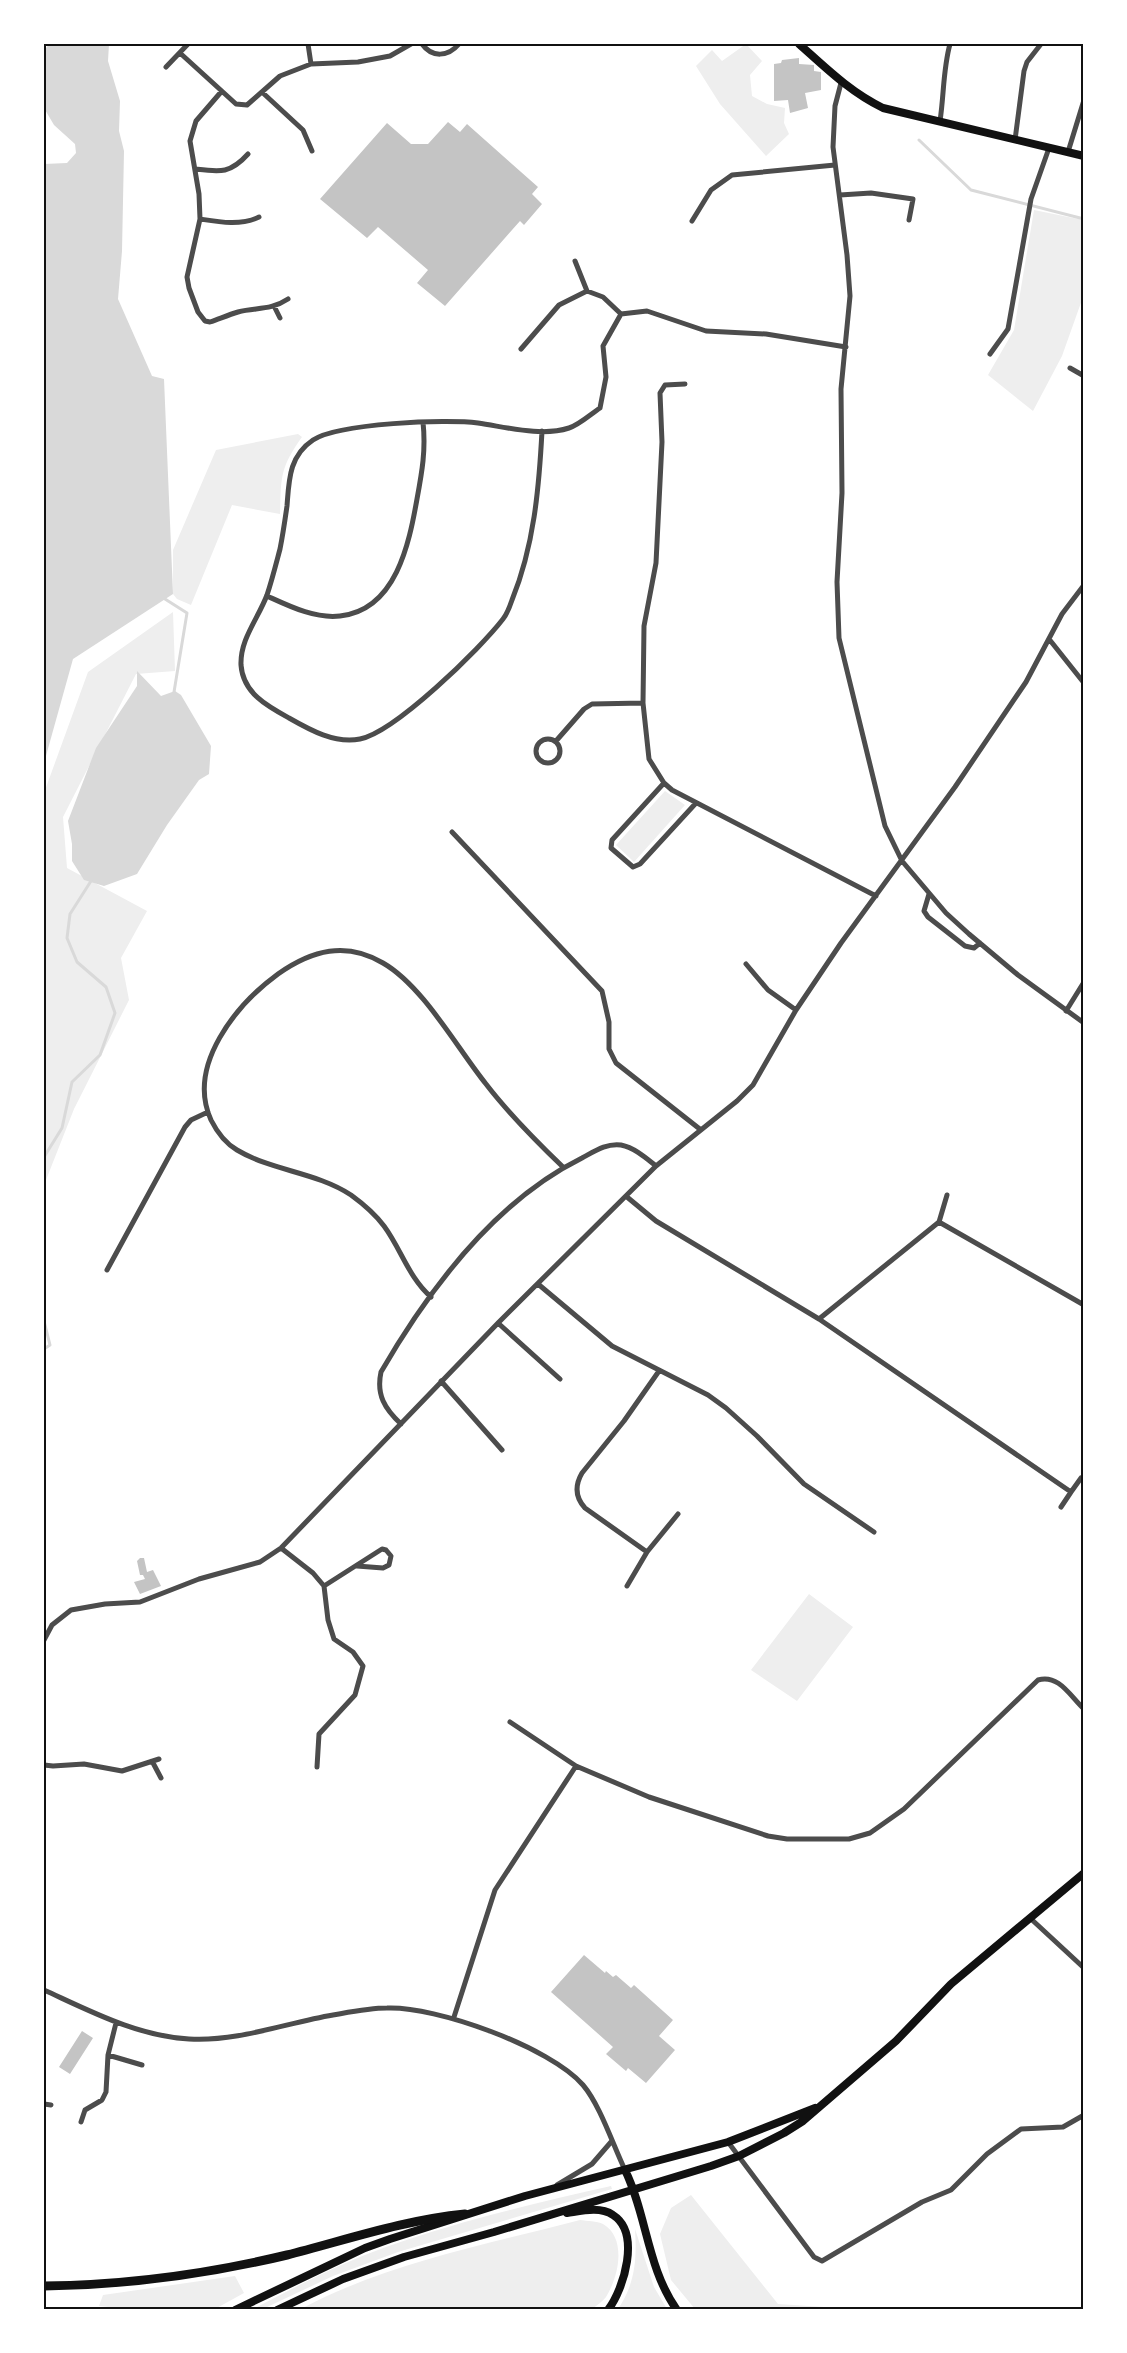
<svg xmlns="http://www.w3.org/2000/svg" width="1127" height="2353" font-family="Raleway,sans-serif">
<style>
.green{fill:#eee}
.water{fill:#d9d9d9}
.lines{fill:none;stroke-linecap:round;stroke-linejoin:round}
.stream{stroke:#d9d9d9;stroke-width:3}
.building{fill:#c4c4c4}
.minor{stroke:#4c4c4c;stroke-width:5}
.primary{stroke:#111;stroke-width:8}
.trunk{stroke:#111;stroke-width:8}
.motorway{stroke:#111;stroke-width:9}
.neatline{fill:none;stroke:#111;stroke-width:2}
</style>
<rect width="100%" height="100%" fill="#fff"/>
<!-- green -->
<path class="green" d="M746,44l16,17 -12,14 2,21 15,8 18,4 -1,15 5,11 -23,22 -46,-52 -24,-38 16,-16 10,11z
M1034,210l49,10v77l-21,59 -29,55 -45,-36 26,-45z
M298,434l4,3c-22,31 -21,40 -22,77l-48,-9 -41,100 -14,-6 -4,-5v-44l43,-100z
M173,612l2,59 -39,3 -73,143 4,51 80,43 -26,47 8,42 -55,109 -30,76v-392l44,-121z
M665,791l20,14 -51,57 -18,-17z
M809,1594l44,33 -56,74 -46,-31z
M611,2186l1,3 -214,63 -65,24 -68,32 -8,-1c42,-22 84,-44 129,-60 73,-26 150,-44 225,-61z
M691,2195l87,109 77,5h-160l-24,-29 -11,-46 11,-26z
M580,2220c7,1 17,1 23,4 24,14 16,52 3,73 -3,4 -10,9 -14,12h-291c86,-46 184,-64 279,-89z
M635,2229l19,58 13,22h-49c17,-25 19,-49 17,-80z
M235,2276l9,17 -29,16 -79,1 -37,-4 4,-11z"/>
<!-- water -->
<path class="water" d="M49,44h60l-1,17 12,40 -1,30 5,20 -2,100 -4,48 34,77 12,3 9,215 -100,65 -29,104v-599l23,-1 9,-10 -1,-9 -21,-19 -10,-17v-57z
M137,671l24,25 14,-5 6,4 30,51 -2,28 -10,6 -32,45 -30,49 -33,12 -20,-6 -12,-19v-17l-4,-23 28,-73 41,-62z"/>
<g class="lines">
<!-- stream -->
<path class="stream" d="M919,140l52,50 113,29
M165,599l22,14 -13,79
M44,1157l18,-29 10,-46 28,-27 15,-42 -9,-26 -29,-25 -10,-24 3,-24 21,-33
M44,1321l6,24 -6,4"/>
</g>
<!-- building -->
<path class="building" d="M799,58v6l15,1v6l7,1v18l-16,3 3,15 -18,5 -2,-13 -14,1v-37l7,-1 1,-3z
M448,122l12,10 7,-8 71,63 -6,7 10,10 -18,21 -4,-4 -75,85 -28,-23 11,-13 -50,-43 -11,11 -47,-39 67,-76 24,21h17z
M140,1558h4l3,14 6,-2 8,16 -21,8 -6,-12 11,-3 -2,-4h-3l-3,-14z
M584,1955l21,18 1,-2 7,6 3,-2 15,13 3,-3 39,35 -14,16 16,14 -29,33 -18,-15 -2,3 -20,-17 7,-7 -62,-55z
M82,2031l11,7 -23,36 -11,-7z"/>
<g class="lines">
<!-- minor -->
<path class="minor" d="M308,44l3,20
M422,44c10,14 26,13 37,0
M180,53l56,51 11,1 33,-29 31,-12 47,-2 32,-6 21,-12
M166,67l22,-23
M841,83l-6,23 -2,41 14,108 3,41 -9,93 1,104 -5,89 2,56 46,188 17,35 44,52 23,21 49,41 66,48
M221,92l-25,29 -6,20 9,53 1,25 -13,58 2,11 9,24 7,9 5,1c9,-3 18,-7 28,-10 18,-5 32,-1 50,-13
M263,93l40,37 9,21
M940,121c4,-26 3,-52 10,-77
M1015,140l9,-69 3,-9 14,-18
M1068,152l16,-52
M195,169c25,3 35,5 53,-15
M840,195l31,-2 42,6 -4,21
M200,219c19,3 41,7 59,-2
M692,221l19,-31 21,-15 103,-10
M575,261l12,30 16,6 18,17
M274,306l6,12
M521,349l38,-44 28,-14
M990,354l18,-25 23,-130 18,-51
M1070,368l14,8
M685,384l-20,1 -5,8 2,49 -6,121 -12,63 -1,77 6,56 15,24 8,7 204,106
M542,431c-3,57 -8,115 -30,169 -2,6 -5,14 -9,19 -23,30 -108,113 -143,120 -25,5 -50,-9 -71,-21 -22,-12 -46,-25 -48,-53 -1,-26 17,-46 26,-70 5,-15 9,-31 13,-46 3,-15 5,-29 7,-43 2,-26 2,-50 26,-66 26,-17 133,-21 165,-17 28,4 63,14 91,5 10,-3 22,-14 31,-20l6,-31 -3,-31 18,-32 26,-3 59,20 60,3 80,13
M267,596c22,10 48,23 73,20 56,-6 69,-72 77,-117 5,-27 9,-49 6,-77
M1049,639l35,44
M536 751a12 12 0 1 1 24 0a12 12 0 1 1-24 0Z
M556,741l28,-32 8,-5 51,-1
M664,783l-52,57 -1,8 22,19 7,-3 56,-61
M452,832l150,159 7,31v27l7,14 85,67
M929,894l-5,17 4,6 37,29 9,2 6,-5
M746,964l22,26 28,20
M1066,1011l18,-29
M627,1197l29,24 163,98 120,-97 145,83
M939,1222l8,-27
M107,1270l78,-143 6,-7 17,-8
M538,1284l74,62 96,49 18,13 31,28 47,48 70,48
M431,1297c-22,-19 -30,-48 -47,-71 -9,-12 -22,-23 -33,-31 -35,-23 -79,-24 -114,-45 -12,-7 -20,-18 -26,-30 -25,-55 26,-116 67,-146 34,-24 68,-33 105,-11 40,23 74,85 103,121 23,30 50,57 77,83
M819,1319l252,173 -10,15
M498,1323l62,56
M441,1381l61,69
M401,1424c-16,-15 -25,-29 -20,-52 48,-83 114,-171 201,-214 13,-7 25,-15 39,-13 14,3 25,13 35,21
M1071,1492l10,-14
M281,1548l32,25 11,13 4,34 6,19 19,13 10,14 -8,29 -36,39 -2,33
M647,1552l-62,-44c-10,-11 -10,-23 -3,-35l42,-52 35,-50
M324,1586l58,-37 4,1 5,6 -2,9 -6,3 -26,-2
M627,1586l20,-34 31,-38
M44,1640l8,-15 19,-15 34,-6 35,-2 59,-23 61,-17 21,-14 217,-225 158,-157 81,-65 16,-16 43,-75 45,-67 114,-156 71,-105 36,-68 22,-29
M510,1722l66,44
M152,1761l9,17
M44,1765l9,1 31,-2 38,7 37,-12
M1030,1918l54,50
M44,1990c46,21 93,46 145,49 48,3 97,-16 144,-24 17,-3 36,-7 54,-7 49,-2 163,39 196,77 17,20 30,60 42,85
M454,2017l41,-127 81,-124 73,31 119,39 19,3h62l21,-6 34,-24 134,-129c21,-6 32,16 46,29
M108,2055l34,10
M44,2104l7,1
M81,2122l4,-12 17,-10 4,-8 2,-37 8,-32
M728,2142l86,115 8,4 100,-59 29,-12 36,-36 34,-25 42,-2 21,-12
M557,2185l35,-21 19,-22"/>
<!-- primary -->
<path class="primary" d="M799,44c27,24 51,48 84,64l201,48"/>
<!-- trunk -->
<path class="trunk" d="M625,2170c22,45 22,98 52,140
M567,2213c14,-2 33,-7 46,2 28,18 11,74 -5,95
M235,2310l130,-62 25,-9 135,-43 203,-54 87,-34
M277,2310l66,-31 61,-22 90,-25 217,-66 28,-10 45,-23 19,-12 93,-80 55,-57 133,-111"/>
<!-- motorway -->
<path class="motorway" d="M44,2286c81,-1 164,-12 243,-31 59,-15 117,-35 178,-41"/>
</g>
<!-- border -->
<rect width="1127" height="2353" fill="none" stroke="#ffffff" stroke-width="90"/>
<rect x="45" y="45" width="1037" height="2263" class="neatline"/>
</svg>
